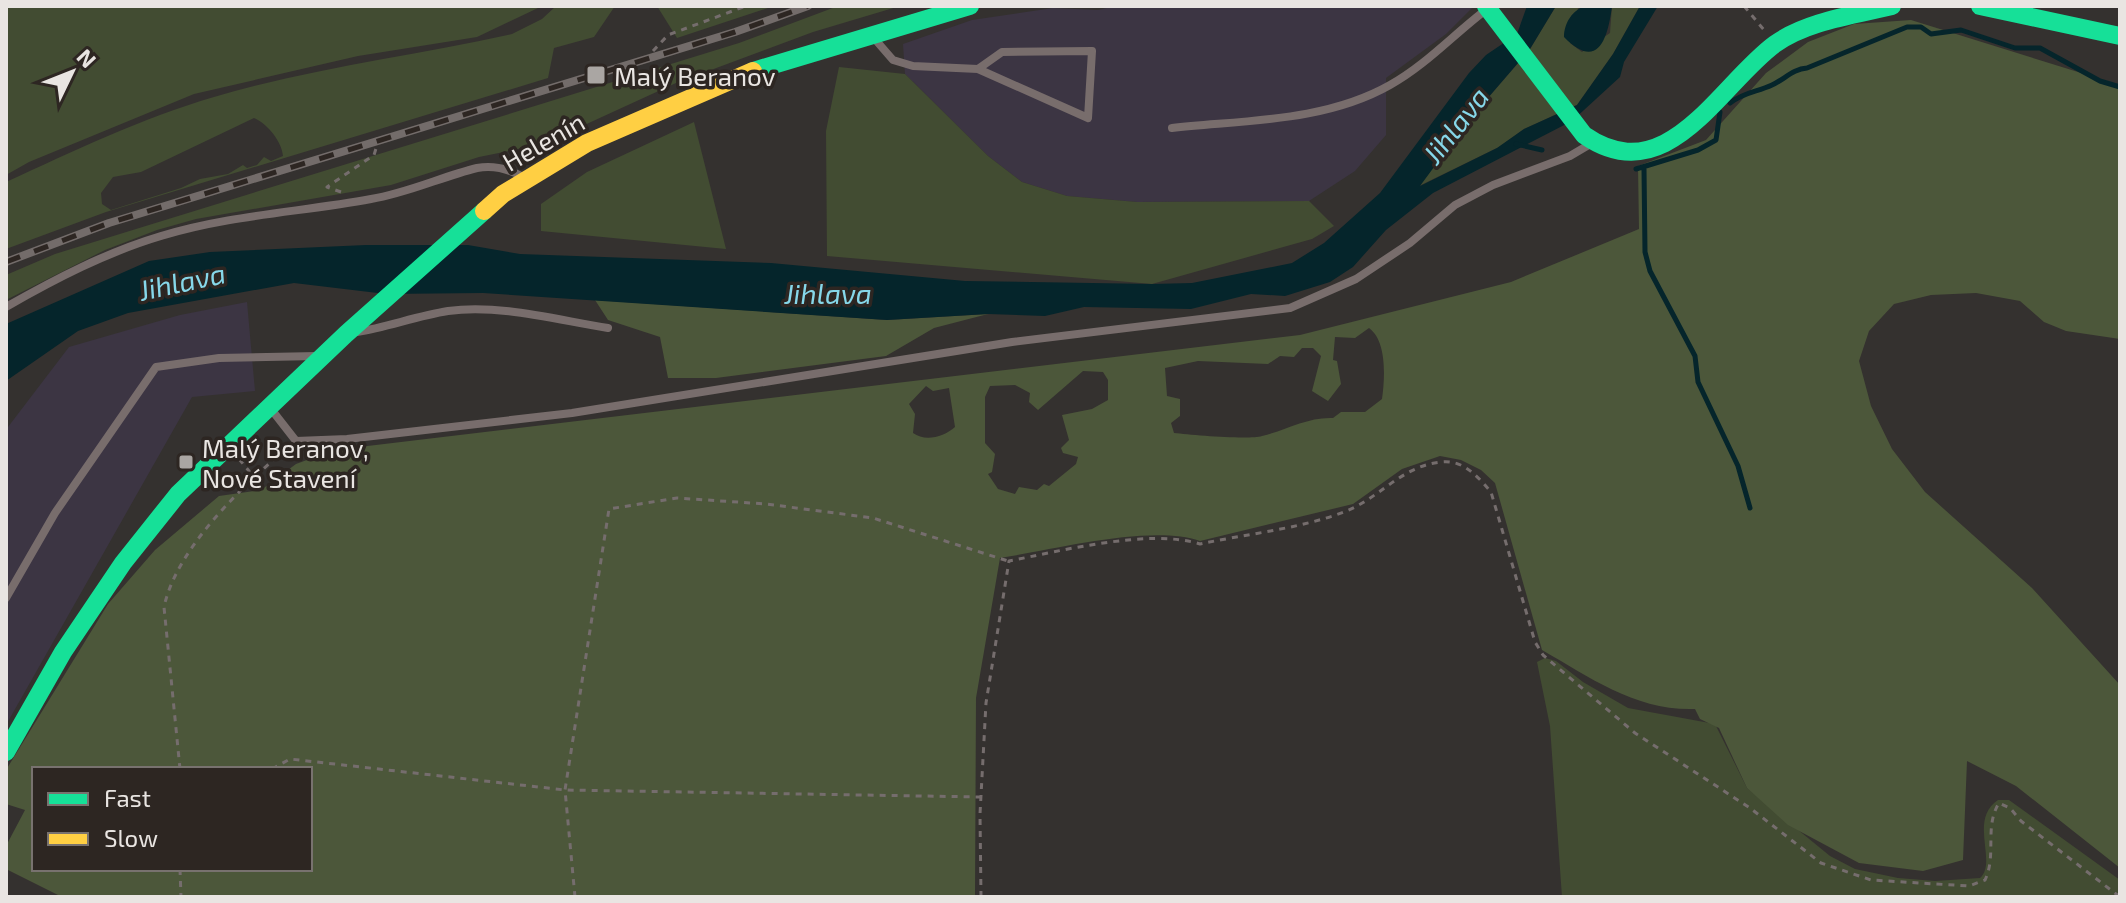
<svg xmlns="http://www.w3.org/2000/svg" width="2126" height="903" font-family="'Exo 2',sans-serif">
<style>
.industrial{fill:#3c3543}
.green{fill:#424c32;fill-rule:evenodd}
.forest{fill:#4c573a;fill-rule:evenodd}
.water{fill:#05252b}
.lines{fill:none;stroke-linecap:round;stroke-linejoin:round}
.stream{stroke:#05252b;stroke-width:5}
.path{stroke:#756d6d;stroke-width:3;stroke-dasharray:6 6;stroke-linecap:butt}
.lane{stroke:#786d6c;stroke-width:8}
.fast{stroke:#16e098;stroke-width:18}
.slow{stroke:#ffcf43;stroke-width:18}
.rail-casing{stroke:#736c6a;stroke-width:8}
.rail{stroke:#2d2622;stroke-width:5;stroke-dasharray:15;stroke-linecap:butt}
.poi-dot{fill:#aaa6a3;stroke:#2d2622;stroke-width:3}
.labels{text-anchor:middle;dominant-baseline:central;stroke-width:7;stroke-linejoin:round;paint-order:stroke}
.poi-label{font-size:26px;fill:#e9e5e2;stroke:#2d2622;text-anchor:start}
.street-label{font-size:26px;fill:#e9e5e2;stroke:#2d2622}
.water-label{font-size:28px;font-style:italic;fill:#86d7e9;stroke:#2d2622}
</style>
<rect width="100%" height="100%" fill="#34312f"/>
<!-- industrial -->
<path class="industrial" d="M1115,6h357l1,1 -27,27 -60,44v57l-31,36 -46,30 -172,1 -70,-6 -45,-14 -34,-26 -83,-82 -2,-30 69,-24 81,-12 45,2z
M247,302l8,89 -63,6 -186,328 2,-298 61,-80 111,-32z"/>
<!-- green -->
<path class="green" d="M6,6h544l-12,2 -61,29 -119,19 -164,38 -165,68 -23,13z
M556,6h59l-21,31 -40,11 -6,30 -442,134 -100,37v-67c68,-31 136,-64 208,-85 97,-29 199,-41 298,-63l30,-15zM254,118c14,6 28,24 29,38l-12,5 -7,-4 -7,8 -10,3 -4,-3 -15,9 -28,5 -19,9 -70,22 -9,-6 -1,-11 12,-16 28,-5z
M657,6h117l-97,32z
M838,6h62l-87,26 -137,51 -133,61 -64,13 -88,28 -195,34 -39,11 -52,20 -99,50v-25l49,-21 684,-211z
M1556,6h30l-8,2 -8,35 12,9 28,-19 2,-27h28l-27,48 -36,51 -53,24 -25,18 -80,39 49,-65 62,-72z
M839,67l66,7 83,82 34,26 45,14 70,6 172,-1 25,25 -22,13 -160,45 -325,-28 -1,-125z
M694,122l32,127 -185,-18v-27l46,-32z
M1545,658l11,3 27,21 45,26 87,16 32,64 83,68 25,13 43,9 37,3 45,-3c18,-16 -12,-58 18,-78h11l111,80v17h-558l-12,-171 -13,-64z"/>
<!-- forest -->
<path class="forest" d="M1911,20l209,65v254l-54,-8 -22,-9 -24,-21 -44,-8 -45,2 -37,9 -25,27 -10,30 12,45 21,43 33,43 107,96 88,97v183l-104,-82 -49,-25 -4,99 -40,11 -64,-8 -71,-38 -41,-37 -28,-60 -19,-9 -5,-10c-59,2 -104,-31 -153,-59l-47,-167 -14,-13 -20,-10 -21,-4 -38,13 -49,35 -153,37c-50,-17 -146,9 -200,17l-24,140 -1,199h-913l-56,-28v-23l19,-36 -19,-6v-34l102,-166 47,-54 64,-54 42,-6 35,-26 38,-14 966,-115 211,-53 128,-53 -1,-63 68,-26 60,-67 42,-31 46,-18zM1369,328c18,13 16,50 13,71l-17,13h-24l-8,6c-26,-1 -46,12 -71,18 -13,4 -70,-1 -88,-3l-3,-10 9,-7v-17l-13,-3 -2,-28 33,-7 70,3 12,-8 14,1 8,-9h11l8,8 -9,35 16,10 13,-17 -4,-23 -4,-1 2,-23 20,1zM1083,371l20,1 5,8v20l-16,9 -30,6 7,25 -8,8 2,5 15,4 -2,7 -27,22 -5,-2 -7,6 -18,-3 -4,7 -17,-5 -10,-15 4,-2 3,-18 -10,-11v-46l5,-11 25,-1 15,8 -1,9 9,8zM926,386l7,5 16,-3 6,39c-11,10 -30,15 -42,6l2,-19 -6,-10zM34,769h276v100h-276z
M595,300l292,20 101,-6 -54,14 -48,28 -170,22h-48l-8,-41 -52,-17z"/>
<!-- water -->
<path class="water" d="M1527,6h29l-26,43 -62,72 -48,65 77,-38 27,-19 53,-24 36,-51 27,-48h18l-34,56 -4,15 -48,44 -139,72 -47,37 -33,37 -23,15 -45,14 -34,-2 -60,15 -107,-2 -39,9 -57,-2 -101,6 -404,-27 -97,1 -92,-11 -166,30 -50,18 -72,50v-57l143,-63 61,-9 156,-7h102l52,9 251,9 194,18 187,3 40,-1 100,-20 32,-20 56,-50 89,-120 17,-18 31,-21z
M1586,6h26c-4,32 -14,66 -48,31 0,-14 9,-28 22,-31z"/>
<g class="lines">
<!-- stream -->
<path class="stream" d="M1730,103c14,-11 27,-11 42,-18 13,-6 21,-16 35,-17l100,-41h14l10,7 30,-4 54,18h25l60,33 20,6
M1516,144l26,6
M1636,169l62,-19 18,-10 4,-28
M1644,169l1,83 5,19 45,85 3,26 40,84 12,42"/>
<!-- path -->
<path class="path" d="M1744,6l20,24
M653,51l15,-16 78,-29
M341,192l-14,-5 47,-32 4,-13 -3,-8
M239,459l15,18
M180,769l-16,-162c13,-60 79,-121 124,-160
M272,769l18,-10 275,31 416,7
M180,869l1,28
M575,897l-10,-107 44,-281 68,-11 89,6 107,14 135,43
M981,897l-1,-83 6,-111 23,-142c52,-10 140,-33 191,-17 46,-10 99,-15 144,-32 35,-13 57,-46 97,-50 22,-3 37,15 50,30l44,150 8,13 92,78 115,75 71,55 50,17 98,6 16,-6c12,-25 -1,-53 14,-77l11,5 11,13 99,76"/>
<!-- lane -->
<path class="lane" d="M873,37l20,23 20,6 65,3 110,49 4,-67 -90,1 -24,17
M1172,128c72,-8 153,-6 218,-43 36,-20 64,-51 97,-76
M6,307c49,-28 101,-55 155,-71 69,-21 140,-24 210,-37 37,-6 70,-22 106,-31 16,-3 32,1 46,9
M357,332c30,-5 60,-16 91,-21 52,-7 109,9 160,17
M271,409l25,32 51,-2 225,-26 440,-71 278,-34 66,-29 54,-36 45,-38 38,-20 77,-29 22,-13
M6,598l49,-85 101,-146 63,-9 98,-2"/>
<!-- fast -->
<path class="fast" d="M1486,6l98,129c83,58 135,-50 191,-91 32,-23 80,-29 117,-38
M1980,6l140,30
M753,71l217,-65
M6,752l57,-100 60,-89 55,-69 168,-160 138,-123"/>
<!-- slow -->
<path class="slow" d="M484,211l19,-17 84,-51 166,-72"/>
<!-- rail casing -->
<g class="rail-casing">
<path id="rail" d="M6,262l103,-39 626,-191 73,-26"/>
</g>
<!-- rail -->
<use href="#rail" class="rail"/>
</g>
<!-- markers -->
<g class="poi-dot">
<rect x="586" y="65" width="20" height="20" rx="4"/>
<rect x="178" y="454" width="16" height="16" rx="4"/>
</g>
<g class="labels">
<!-- poi labels -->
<g class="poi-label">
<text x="614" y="75">Malý Beranov</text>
<text x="202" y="447">Malý Beranov,<tspan x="202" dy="30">Nové Stavení</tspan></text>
</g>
<!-- street labels -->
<g class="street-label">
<text transform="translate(543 141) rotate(-30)">Helenín</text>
</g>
<!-- water labels -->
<g class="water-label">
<text transform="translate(1455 125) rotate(-52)">Jihlava</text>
<text transform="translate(182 281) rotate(-12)">Jihlava</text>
<text x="828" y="293">Jihlava</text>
</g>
</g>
<!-- border -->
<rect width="2126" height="903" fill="none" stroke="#e9e5e2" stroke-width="16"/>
<!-- legend -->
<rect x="32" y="767" width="280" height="104" fill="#2d2622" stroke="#78726f" stroke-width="2"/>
<rect x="48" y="793" width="40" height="12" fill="#16e098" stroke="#78726f" stroke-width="2"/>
<text x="104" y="807" font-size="24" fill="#e9e5e2">Fast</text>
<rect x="48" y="833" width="40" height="12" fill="#ffcf43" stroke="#78726f" stroke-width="2"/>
<text x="104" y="847" font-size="24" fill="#e9e5e2">Slow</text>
<!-- north arrow -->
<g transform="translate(72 72) rotate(47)" stroke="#2d2622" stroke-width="6" paint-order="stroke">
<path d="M0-6L14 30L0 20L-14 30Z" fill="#e9e5e2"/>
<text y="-12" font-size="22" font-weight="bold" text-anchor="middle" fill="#e9e5e2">N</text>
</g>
</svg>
